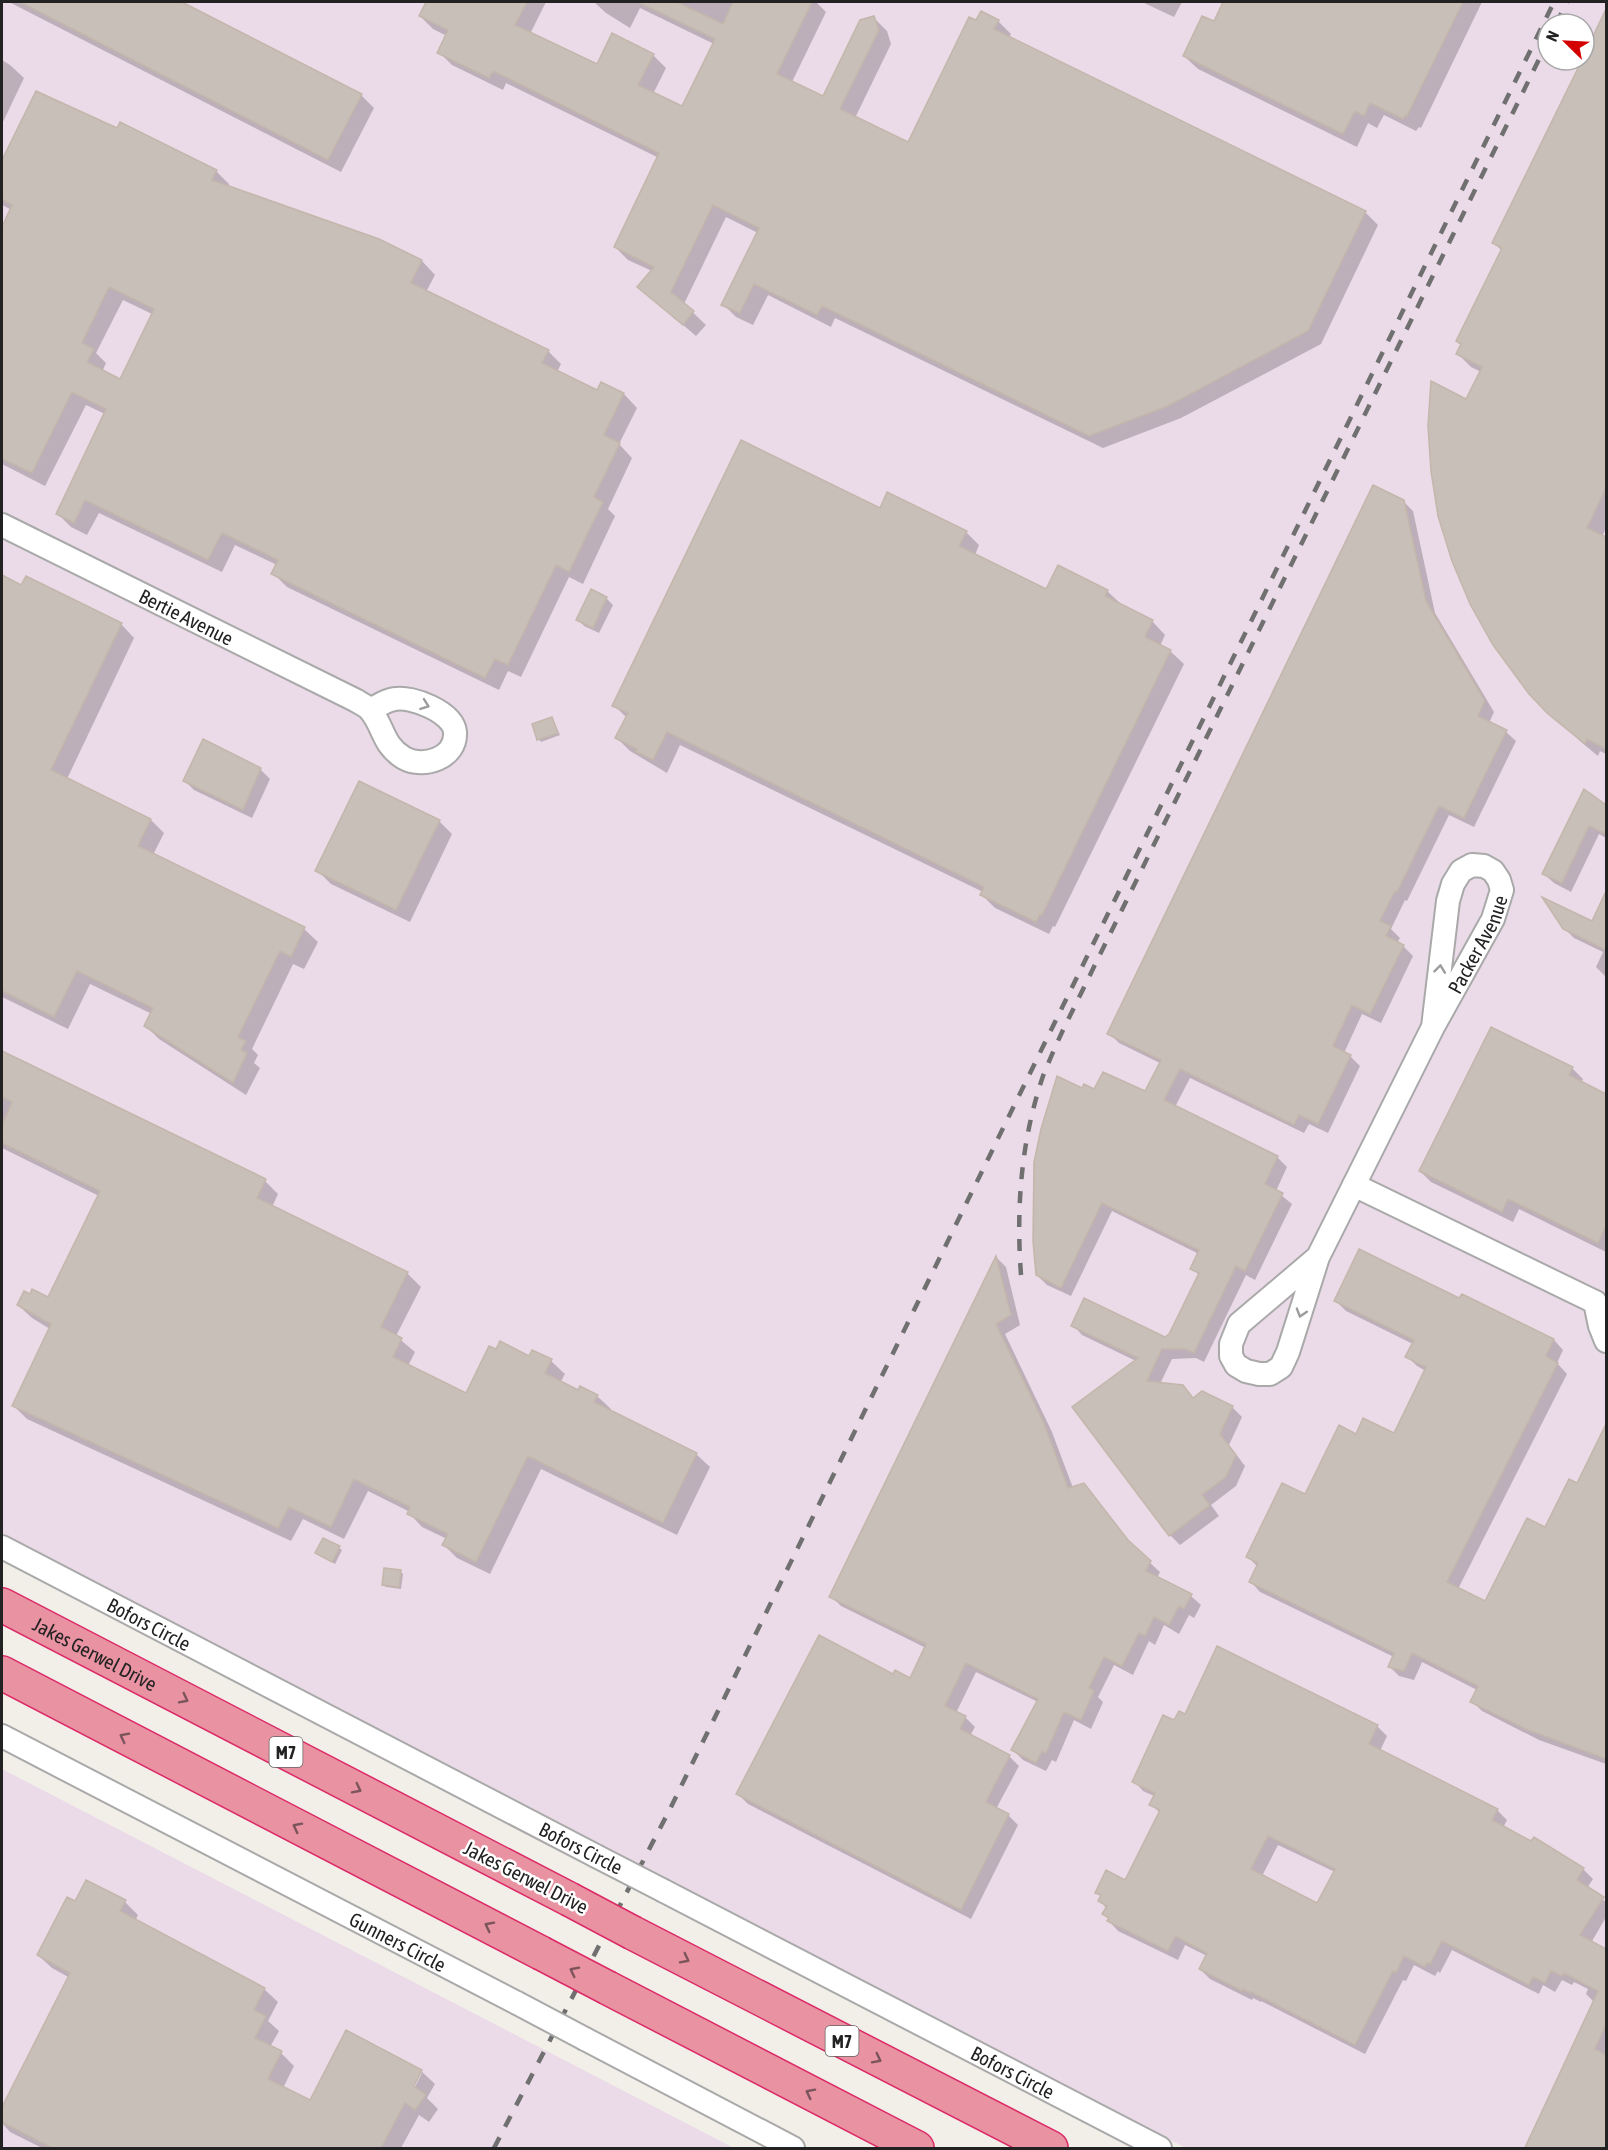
<svg xmlns="http://www.w3.org/2000/svg" width="1608" height="2150" font-family="'Asap Condensed',sans-serif">
<style>
.industrial{fill:#ebdbe8;fill-rule:evenodd}
.shadow{fill:#0003;fill-rule:evenodd}
.building{fill:#c7bfb8;stroke:#c4b6ab;stroke-width:1.5;fill-rule:evenodd}
.lines{fill:none;stroke-linecap:round;stroke-linejoin:round}
.minor-casing{stroke:#a9a9a9;stroke-width:26}
.highway-casing{stroke:#dc2a67;stroke-width:36}
.minor{stroke:#fff;stroke-width:22}
.highway{stroke:#e892a2;stroke-width:33}
.rail{stroke:#707070;stroke-width:4.5;stroke-dasharray:12 12;stroke-linecap:butt}
.minor-bridge-casing{stroke:#a9a9a9;stroke-width:26;stroke-linecap:butt}
.highway-bridge-casing{stroke:#dc2a67;stroke-width:36;stroke-linecap:butt}
.minor-bridge{stroke:#fff;stroke-width:22}
.highway-bridge{stroke:#e892a2;stroke-width:33}
.oneway{stroke:#9c9c9c}
.oneway2{stroke:#7b545c}
.labels{text-anchor:middle;dominant-baseline:central;stroke-width:5;stroke-linejoin:round;paint-order:stroke}
.shield{fill:#fff;stroke:#646464;stroke-width:1.5}
.shield-label{font-size:18px;font-weight:bold;fill:#222}
.street-label{font-size:20px;fill:#222;stroke:#fff}
</style>
<rect width="100%" height="100%" fill="#f2efe9"/>
<!-- industrial -->
<path class="industrial" d="M2,2h1604v2146h-420l-1184,-615zM1548,24h36v36h-36z
M2,1769l732,379h-732z"/>
<!-- shadow -->
<path class="shadow" d="M9,2h170l182,93 13,13 -33,64z
M427,2h119l-16,32 67,32 56,-11 13,13 -13,26 30,15 31,-65 -74,-36 -10,20 -24,-15 -12,-11h222l10,10 -34,70 32,16 50,-80 13,13 4,13 -36,74 54,26 68,-122 21,-1 13,13 -2,4 356,174 13,13 -57,119 -140,74 -78,30 -268,-130 -4,9 -63,-32 -15,30 -17,-8 -13,-13 35,-71 -32,-16 -42,87 22,21 -10,11 -57,-49 13,-16 -24,-11 -13,-13 44,-89 -153,-75 -3,7 -51,-25 -13,-13 8,-16 -14,-7 -13,-13z
M1142,2h40l-8,15z
M1225,2h257l-61,126 -2,-1 -3,4 -32,-16 -7,13 -9,-5 -11,24 -159,-78 -14,-13 30,-33z
M1606,13v515l-4,9 4,2v215l-6,-3 -2,5 -17,-14 -50,-49 -64,-292 14,-29 -10,-5 -13,-13 44,-103 -8,-8z
M2,60l8,5 14,13 -22,46z
M36,93l81,37 99,41 13,13 -1,3 151,54 43,20 13,14 -9,17 122,59 13,13 -4,8 41,20 4,-8 22,10 13,14 -18,36 13,14 -24,51 7,7 -32,68 -14,-7 -48,100 -13,-6 -9,19 -212,-103 -14,-14 4,-8 -42,-20 -13,27 -123,-59 -12,22 -16,-8 -13,-13 47,-100 -19,-9 -41,81 -43,-22v-234l10,-20 -10,-5v-41zM123,300l31,15 -33,66 -19,-9 4,-9 -10,-10z
M1403,501l10,10 22,102 59,99 -5,11 17,9 10,9 -42,86 -25,-12 -42,86 -2,-1 -14,29 9,9 -3,5 6,3 10,10 -32,67 -19,-9 -18,39 6,3 10,10 -32,67 -19,-9 -5,9 -114,-55 -15,29 102,50 10,10 -11,24 16,13 -37,76 -9,-5 -42,87 -8,-4 -24,1 -12,25 22,3 12,12 38,8 10,10 -13,28 16,21 -9,20 -25,19 8,11 -39,29 -10,-10 -96,-127 62,-47 -54,-26 -9,-10 92,14 6,-4 28,-60 -7,-7 7,-14 -87,-43 -41,85 -24,-11 -10,-10 46,-185 63,3 14,-30 -41,-20 -10,-10z
M880,510l86,22 13,13 -4,10 72,36h60l14,13 31,17 13,14 -5,11 10,5 14,13 -129,263 -2,-1 -4,8 -54,-26 -13,-13 1,-3 -303,-147 -13,28 -37,-22 -13,-13 10,-20 -13,-13z
M2,577l20,10 99,37 13,14 -67,141 84,41 13,13 -11,22 151,74 14,13 -14,27 -11,-5 -41,85 6,6 -4,8 6,5 -14,27 -87,-56 -13,-13 6,-12 -62,-30 -22,45 -66,-32z
M592,591l15,8 6,6 -14,28 -15,-7 -6,-7z
M552,718l8,17 -19,7 -2,-3z
M204,741l57,29 9,9 -18,39 -58,-28 -9,-9z
M1584,791l22,16v31l-7,-4 -28,58 -17,-9 -10,-9z
M439,821l13,13 -42,88 -79,-38 -14,-14z
M1606,895v82l-10,-10 7,-15 -29,-14 -10,-10 29,-5z
M2,1052l263,129 13,13 -6,13 135,66 14,14 -25,49 19,16 -7,14 59,29 63,-37 3,-6 18,9 14,13 -5,9 19,9 18,4 14,13 -1,2 86,43 14,13 -33,68 -136,-66 -51,105 -33,-16 -13,-13 3,-6 -25,-12 -13,-14 1,-1 -42,-21 -24,48 -41,-20 -12,22 -264,-122 -13,-13 36,-77 -18,-11 -14,-13 31,-6 50,-103 -97,-48z
M1572,1068l11,11 -2,4 25,12v157l-87,-43 -6,13 -82,-40 -11,-11z
M997,1258l9,9 14,58 -15,9 47,98 21,56 10,-3 10,10 41,53 26,24 -3,6 34,18 10,9 -7,13 -5,-3 -10,19 -15,-9 -9,20 -6,-4 -16,34 -19,-10 -16,32 5,5 -12,27 -17,-9 -18,42 -4,-2 -6,11 -23,-11 -10,-10 25,-48 -62,-30 -20,41 9,4 10,10 -5,9 39,20 10,10 -23,43 13,7 9,9 -47,94 -223,-115 -10,-10 155,-118 17,4 16,-32 -85,-42 -10,-10z
M1460,1300l94,40 9,10 -6,13 10,11 -109,215 28,14 60,-74 32,-44 27,-55 1,1v333l-67,-24 -57,-29 -10,-10 5,-11 -55,-28 -8,18 -15,-4 -10,-10 5,-9 -134,-65 -9,-10 7,-15 -10,-10 58,-61 51,-60 37,-1 32,-64 -9,-5 -10,-10 6,-12 -67,-33 -10,-10z
M339,1548l3,2 -7,14 -18,-11z
M400,1571l3,3 -2,15 -15,-2 -3,-2z
M1185,1716l192,10 10,10 -7,15 117,59 10,10 -4,8 80,41 10,10 -6,9 19,14v15l-15,26 15,8v197h-82l70,-146 -8,-8 2,-5 -14,-7 -2,3 -10,-5 -7,12 -12,-7 -4,9 -87,-44 -12,23 -2,-2 -3,5 -21,-11 -8,16 -3,-1 -38,74 -104,-53v1l-8,-4 -1,2 -42,-21 -10,-10 7,-13 -22,-11 -7,15 -60,-29 -9,-10v-2l-5,-5 3,-5 -7,-8 1,-4 -4,-4 29,-11 34,-69 -9,-9 3,-8 -11,-5 -9,-10 41,-59zM1278,1845l57,27 -17,33 -56,-29z
M125,1902l13,13 -3,6 129,68 14,13 -10,19 11,10 -9,16 11,6 13,13 -11,22 27,14 111,-31 14,13 -8,14 11,11 -9,13 -10,-7 -18,33h-359l-32,-16 -8,-9v-13l68,-132 -18,-10 -14,-13 37,-52zM419,2073h3l-10,20 -3,-1z"/>
<!-- building -->
<path class="building" d="M20,2h162l180,92 -34,66z
M426,2h101l-12,23 82,39 15,-31 42,21 -16,31 44,21 33,-67 -77,-37h39l46,22 10,-22h79l-35,72 46,22 37,-76 14,-4 5,14 -39,79 68,33 61,-125 7,3 5,-9 18,9 -5,9 372,182 -58,120 -140,75 -79,30 -267,-130 -5,9 -63,-31 -14,29 -19,-8 38,-77 -46,-23 -42,87 23,19 -11,14 -46,-38 17,-20 -40,-20 45,-94 -166,-82 -4,7 -52,-25 11,-23 -29,-14z
M1223,2h240l-56,114 -2,-1 -2,4 -33,-16 -6,13 -9,-5 -12,23 -160,-78 19,-40 12,5z
M1606,9v479l-19,40 19,9v212l-19,-10 -2,5 -38,-31 -18,-19 -36,-49 -23,-41 -18,-43 -14,-45 -7,-45 -3,-45 3,-45 35,18 16,-32 -26,-13 5,-10 -5,-3 46,-93 -10,-5 90,-183h2v-5z
M36,91l81,37 3,-6 97,48 -5,10 167,59 43,21 -11,23 138,67 -7,13 55,27 4,-8 23,11 -20,42 16,8 -26,54 9,5 -34,70 -13,-7 -48,100 -13,-6 -10,19 -214,-104 7,-14 -56,-27 -14,27 -123,-60 -11,23 -18,-9 50,-105 -34,-17 -40,81 -30,-14v-232l10,-22 -10,-6v-39zM109,287l45,22 -34,70 -33,-17 7,-13 -12,-6z
M741,440l139,68 7,-16 80,39 -8,15 87,43 12,-24 50,25 -3,6 48,24 -8,17 26,13 -129,265 -2,-1 -4,8 -56,-27 4,-8 -317,-155 -14,28 -18,-9 2,-2 -22,-11 13,-25 -16,-7z
M1373,485l31,15 22,101 59,100 -7,15 29,14 -43,88 -25,-12 -42,86 -2,-1 -15,30 11,5 -5,10 18,9 -34,69 -18,-9 -19,41 18,9 -33,69 -19,-9 -5,10 -114,-56 -16,31 114,56 -13,28 18,9 -38,78 -9,-5 -42,87 -9,-4h-23l-15,32 36,4 10,13 9,-7 31,15 -13,28 16,21 -10,22 -24,18 8,10 -41,31 -97,-129 66,-49 -67,-32 13,-28 81,39 4,-3 30,-61 -9,-4 9,-19 -97,-47 -41,85 -25,-13 -3,-34 1,-79 7,-33 16,-53 25,12 2,-4 10,5 9,-17 42,19 16,-31 -54,-26z
M2,575l19,10 5,-9 96,47 -71,147 100,49 -13,27 167,81 -14,30 -11,-6 -42,86 8,4 -5,9 6,3 -14,30 -89,-57 9,-18 -76,-37 -23,46 -52,-26z
M591,589l16,8 -14,31 -17,-8z
M552,717l6,16 -21,7 -5,-16z
M203,739l58,29 -18,42 -60,-29z
M359,781l81,39 -44,90 -81,-39z
M1584,789l22,16v29l-17,-8 -27,57 -20,-9z
M1606,891v59l-43,-21 -21,-32 50,24z
M1491,1027l82,40 -4,8 37,19v132l-8,17 -90,-44 -6,13 -83,-41z
M2,1051l264,128 -9,19 151,74 -27,55 21,11 -9,19 73,36 23,-47 7,3 4,-8 29,15 3,-6 20,9 -7,14 33,17 2,-4 18,9 -4,7 103,51 -34,70 -135,-67 -52,106 -34,-17 6,-11 -41,-20 3,-7 -56,-28 -23,48 -42,-20 -11,21 -266,-122 39,-82 -34,-19 7,-14 6,3 2,-5 16,8 52,-106 -98,-48v-18l10,-23 -10,-5z
M1359,1249l100,49 3,-4 92,45 -8,17 12,7 -111,219 38,19 42,-83 18,9 24,-48 8,4 29,-59v335l-78,-29 -58,-28 8,-16 -66,-33 -8,18 -16,-4 6,-14 -145,-71 9,-19 -12,-6 36,-74 23,11 34,-69 17,9 7,-16 31,15 32,-66 -21,-10 9,-17 -80,-39z
M996,1256l15,59 -15,9 47,97 25,67 16,-5 44,57 23,21 -5,10 46,23 -8,15 -5,-3 -10,19 -15,-8 -9,19 -6,-3 -17,33 -18,-9 -15,31 5,3 -13,29 -17,-8 -18,41 -4,-2 -6,12 -25,-13 27,-51 -72,-36 -21,43 21,10 -6,13 50,26 -24,47 23,12 -48,96 -225,-116 83,-159 74,39 2,-4 15,8 16,-34 -97,-47z
M323,1538l17,8 -8,16 -17,-9z
M384,1568l17,2 -2,17 -17,-2z
M1217,1646l161,79 -9,19 129,65 -6,11 39,21 3,-4 50,31 -7,12 27,17 -24,38 26,14v75l-11,25 11,6v93h-81l73,-157 -34,-18 -2,3 -11,-5 -6,12 -12,-6 -4,8 -87,-44 -12,23 -3,-1 -2,4 -21,-11 -8,17 -3,-2 -38,74 -104,-53 -1,1 -7,-4 -1,2 -43,-22 8,-16 -32,-17 -7,15 -61,-30 2,-3 -7,-4 5,-8 -9,-5 3,-6 -6,-2 11,-23 19,10 35,-70 -11,-5 6,-12 -23,-11 31,-67 11,5 5,-9 6,3zM1268,1836l67,33 -18,34 -66,-34z
M86,1880l40,20 -6,11 145,77 -11,22 12,6 -11,22 27,13 -14,28 42,21 36,-70 76,40 -8,16 12,9 -11,15 -10,-7 -24,45h-329l-50,-26v-15l68,-134 -33,-18 30,-58 8,4z"/>
<g class="lines">
<!-- minor casing -->
<g class="minor-casing">
<g id="minor">
<path id="s1" d="M2,525l353,175c5,3 12,6 15,10 14,16 12,35 34,48 19,11 53,0 51,-26 -2,-20 -43,-36 -60,-33 -9,1 -17,7 -25,11"/>
<path d="M1354,1185l241,117"/>
<path id="s2" d="M1318,1257l-79,67 -8,20v12l5,9 10,6 13,3h11l11,-7 7,-15 30,-95 115,-230 60,-108 9,-29 -3,-10 -6,-9 -9,-5 -12,-1 -11,6 -8,13 -5,17 -15,126"/>
<path d="M1595,1302l5,24 6,15"/>
<path id="s3" d="M2,1547l594,309"/>
<path id="s4" d="M2,1736l515,267"/>
<path id="s5" d="M664,1891l496,257"/>
<path d="M585,2039l208,109"/>
</g>
</g>
<!-- highway casing -->
<g class="highway-casing">
<g id="highway">
<path id="s6" d="M2,1605l567,294"/>
<path d="M2,1673l539,280"/>
<path d="M633,1933l418,215"/>
<path d="M608,1988l309,160"/>
</g>
</g>
<!-- minor -->
<use href="#minor" class="minor"/>
<!-- highway -->
<use href="#highway" class="highway"/>
<!-- rail -->
<path class="rail" d="M1556,24l11,-22
M1021,1275c-5,-68 0,-134 22,-199 6,-15 13,-31 20,-46l485,-989
M494,2148l176,-339 884,-1807"/>
<!-- minor-bridge casing -->
<g class="minor-bridge-casing">
<path id="minor-bridge" d="M596,1856l68,35
M517,2003l68,36"/>
</g>
<!-- highway-bridge casing -->
<g class="highway-bridge-casing">
<path id="highway-bridge" d="M569,1899l64,34
M541,1953l67,35"/>
</g>
<!-- minor-bridge -->
<use href="#minor-bridge" class="minor-bridge"/>
<!-- highway-bridge -->
<use href="#highway-bridge" class="highway-bridge"/>
</g>
<!-- one-way arrows -->
<defs><path id="oneway-chevron" d="M-2-3.5L2.5 0L-2 3.5" fill="none" stroke-width="1.6" stroke-linecap="round" stroke-linejoin="round" transform="scale(1.5)"/></defs>
<g class="oneway">
<use href="#oneway-chevron" transform="translate(425 705) rotate(20)"/>
<use href="#oneway-chevron" transform="translate(1440 969) rotate(-83)"/>
<use href="#oneway-chevron" transform="translate(1301 1313) rotate(107)"/>
</g>
<g class="oneway2">
<use href="#oneway-chevron" transform="translate(184 1699) rotate(27)"/>
<use href="#oneway-chevron" transform="translate(124 1737) rotate(-153)"/>
<use href="#oneway-chevron" transform="translate(357 1789) rotate(27)"/>
<use href="#oneway-chevron" transform="translate(297 1827) rotate(-153)"/>
<use href="#oneway-chevron" transform="translate(489 1926) rotate(-153)"/>
<use href="#oneway-chevron" transform="translate(685 1959) rotate(27)"/>
<use href="#oneway-chevron" transform="translate(574 1971) rotate(-153)"/>
<use href="#oneway-chevron" transform="translate(877 2059) rotate(27)"/>
<use href="#oneway-chevron" transform="translate(810 2093) rotate(-153)"/>
</g>
<g class="labels">
<!-- shield labels -->
<g class="shield">
<rect x="269.5" y="1737" width="33" height="30" rx="4.5"/>
<rect x="825.5" y="2026" width="33" height="30" rx="4.5"/>
</g>
<g class="shield-label">
<text x="286" y="1752">M7</text>
<text x="842" y="2041">M7</text>
</g>
<!-- street labels -->
<g class="street-label">
<text stroke="none"><textPath href="#s1" startOffset="206">Bertie Avenue</textPath></text>
<text stroke="none"><textPath href="#s2" startOffset="664">Packer Avenue</textPath></text>
<text stroke="none"><textPath href="#s3" startOffset="166">Bofors Circle</textPath></text>
<text stroke="none"><textPath href="#s6" startOffset="105">Jakes Gerwel Drive</textPath></text>
<text transform="translate(581 1848) rotate(27)">Bofors Circle</text>
<text transform="translate(526 1877) rotate(27)">Jakes Gerwel Drive</text>
<text stroke="none"><textPath href="#s4" startOffset="446">Gunners Circle</textPath></text>
<text stroke="none"><textPath href="#s5" startOffset="393">Bofors Circle</textPath></text>
</g>
</g>
<!-- border -->
<rect width="1608" height="2150" fill="none" stroke="#222222" stroke-width="6"/>
<!-- north arrow -->
<g transform="translate(1566 42) rotate(294)"><circle r="28" fill="#ffffff" stroke="#a7a7a7" stroke-width="1.5"/>
<path d="M0-4.5L10 22L0 15L-10 22Z" fill="#d40000"/>
<text y="-9" font-size="16" font-weight="bold" text-anchor="middle" fill="#222222">N</text>
</g>
</svg>
